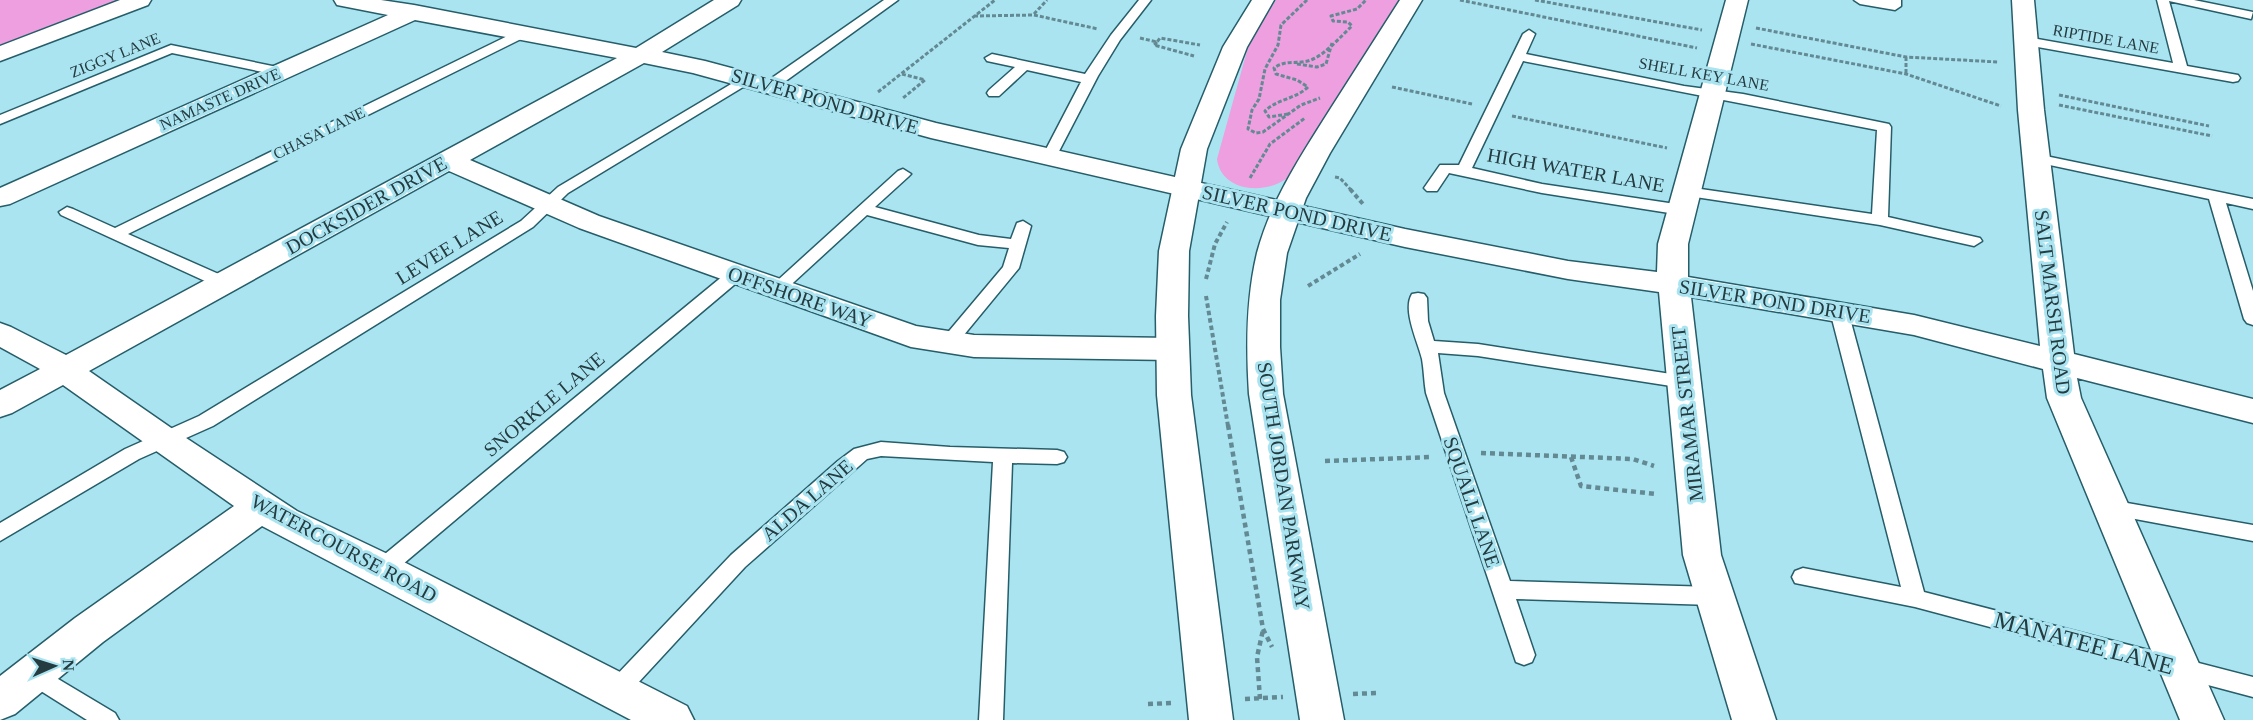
<svg xmlns="http://www.w3.org/2000/svg" width="2253" height="720" font-family="Georgia,serif">
<style>
.green{fill:#ed9fdf}
.lines{fill:none;stroke-linecap:round;stroke-linejoin:round}
.service-casing{stroke:#255d69;stroke-width:3}
.minor-casing{stroke:#255d69;stroke-width:3}
.tertiary-casing{stroke:#255d69;stroke-width:3}
.path-far2{stroke:#638a93;stroke-width:3;stroke-dasharray:4 2;stroke-linecap:butt}
.path-far1{stroke:#638a93;stroke-width:4;stroke-dasharray:4.5 3;stroke-linecap:butt}
.path{stroke:#638a93;stroke-width:4.5;stroke-dasharray:5 4;stroke-linecap:butt}
.service{fill:#fff;fill-rule:evenodd}
.minor{fill:#fff;fill-rule:evenodd}
.tertiary{fill:#fff;fill-rule:evenodd}
.labels{text-anchor:middle;dominant-baseline:central;stroke-width:6;stroke-linejoin:round;paint-order:stroke}
.far-street-label{font-size:16px;fill:#243b40;stroke:#abe4f1}
.street-label{font-size:20px;fill:#243b40;stroke:#abe4f1}
.near-street-label{font-size:24px;fill:#243b40;stroke:#abe4f1}
</style>
<rect width="100%" height="100%" fill="#abe4f1"/>
<!-- green -->
<path class="green" d="M0,0h126l-126,48z
M1276,0h124l-114,179c-23,16 -65,12 -69,-20l30,-108 5,-13z"/>
<g class="lines">
<!-- service casing -->
<g class="service-casing">
<path id="service" d="M884,0h14l-122,88h-10l-2,-3 2,-3z
M1139,0h12l-31,40 -22,36 -42,81 -2,3h-10l-2,-3 39,-75 -54,-12 -28,26h-10l-2,-3 2,-3 26,-23 -28,-6 -2,-3 7,-4 93,20 26,-39z
M1854,0h47v6l-6,4 -35,-6z
M2157,0h37l59,12 -2,7 -82,-18 18,65 51,9 2,3 -2,3 -5,1 -207,-37 -6,-4 6,-4 147,26z
M522,29l5,1 1,3 -1,3 -399,198 102,45 2,4 -2,4h-12l-157,-72 -2,-3 8,-5 6,2 42,19z
M1529,30l6,4 -9,20 158,32 59,8 146,30 2,3 -3,90 92,21 2,3 -8,5 -94,-21 -198,-30 -3,-3 8,-5 185,27 5,-84 -354,-69 -51,107 70,16 140,21 6,2 2,3 -2,3 -6,2 -140,-22 -93,-20 -12,18h-10l-3,-3 16,-23h19l64,-131z
M171,45l111,23 7,4 -7,4 -110,-23 -172,71v-9z
M748,74l5,1 2,3 -2,3 -185,112 -35,34 -320,199 -74,33 -139,82v-18l125,-74 74,-33 322,-195 37,-34z
M2036,154l217,45v10l-27,-6 27,88v34l-6,-2 -3,-4 -35,-120 -178,-38 -2,-3 2,-3z
M903,169l8,5 -3,3 -33,30 104,28 32,4 6,-16 6,-2 8,5 -12,42 -65,79h-12l-3,-4 64,-76 6,-19 -31,-3 -111,-30 -85,78h-12l-2,-4 130,-118z
M735,270l6,1 2,4 -2,4 -351,296 -8,2 -8,-2 -3,-6 3,-6 355,-292z
M1418,293l6,1 3,4 1,23 6,20 44,3 206,32 6,2 3,4 -3,4 -6,2 -206,-32 -40,-3 6,40 66,188 203,6 8,3 3,6 -3,6 -8,3 -197,-6 19,56 -3,7 -8,3 -8,-3 -90,-269c-2,-11 -2,-23 -4,-34 -4,-17 -20,-49 -10,-65z
M1839,305l6,2 3,4 76,281 329,85v20l-338,-90 -120,-24 -3,-6 3,-6 8,-3 98,19 -71,-276 3,-4z
M881,442l69,5 107,3 7,2 3,5 -3,5 -7,2 -45,-1 -9,257h-24l14,-258 -112,-6 -14,3 -122,108 -120,130 -8,3 -8,-3 -4,-7 4,-7 122,-128 107,-94 16,-12z
M2110,500l143,25v16l-150,-28 -3,-5 3,-5z
M33,664l82,49 4,7h-32l-62,-39 -3,-7 3,-7z"/>
</g>
<!-- minor casing -->
<g class="minor-casing">
<path id="minor" d="M120,0h31l-3,5 -148,56v-15z
M334,0h47l33,5 222,43 78,-48h27l-3,5 -76,47 43,9 231,62 469,106 163,32 89,11 1,-28 68,-244h22l-60,244v33l226,38 126,31 -22,-236 -6,-110h22l10,110 30,244 179,45v24l-176,-45 4,20 143,322h-44l-133,-322 -4,-29 -129,-34 -223,-38 30,258 55,165h-44l-49,-165 -24,-263 -91,-13 -163,-32 -474,-109 -238,-65 -49,-10 -174,97 129,56 317,110 58,9 198,3 12,3 4,8 -4,8 -12,3 -198,-3 -63,-10 -332,-119 -130,-57 -360,200 88,61 120,79 99,47 291,148 7,14h-63l-369,-194 -159,116 -88,72 -15,6v-44l75,-58 159,-112 -171,-121 -51,28 -12,4v-27l40,-21 -40,-22v-24l11,4 55,28 551,-297 -202,-38 -405,184 -10,2v-18l388,-173 -51,-10z"/>
</g>
<!-- tertiary casing -->
<g class="tertiary-casing">
<path id="tertiary" d="M1252,0h22l-27,47 -40,102 -18,102 -1,65 3,79 42,325h-44l-32,-325 -1,-79 3,-65 22,-102 42,-102z
M1400,0h22l-92,153 -24,45 -19,55 -7,47v47l3,47 61,326h-44l-51,-326c-3,-47 -3,-95 8,-141 14,-53 45,-99 74,-145 23,-36 46,-72 69,-108z"/>
</g>
<!-- path-far2 -->
<path class="path-far2" d="M1307,0l-26,25 -3,20 -13,24 -6,30 -7,11 -4,19 8,4 7,-1 38,-27 19,-7
M1460,0l237,48
M1535,0l167,30
M1034,14l13,-14
M974,16l60,-1 64,14
M1756,28l150,29 92,5
M1140,38l17,4 3,-4 40,7
M1157,42l-3,3 40,11
M1751,44l155,30 95,32
M1906,57v17
M1297,64l20,3 9,-3 6,-21
M902,74l23,6 -22,18
M1392,87l80,17
M878,92l117,-92
M2059,95l150,31
M2059,105l153,31
M1288,114l-19,3 -4,-6c12,-12 31,-12 43,-24l-11,-7 -21,-6 -2,-6c12,-9 24,-3 37,-8 15,-6 29,-23 41,-34l-4,-4 -15,-1 -2,-5 26,-7 9,-9
M1512,116l155,32
M1335,177l5,1 11,12
M1250,178l20,-34 35,-26"/>
<!-- path-far1 -->
<path class="path-far1" d="M1350,189l13,15
M1206,279l9,-35 12,-22
M1308,286l52,-32
M1206,296l22,130"/>
<!-- path -->
<path class="path" d="M1228,425l35,204 9,18
M1481,453l152,6 21,7
M1571,457l10,29 75,8
M1325,461l107,-4
M1353,694l23,-1
M1245,699l38,-2
M1260,699l-3,-42 6,-27
M1148,704l24,-1"/>
<!-- service -->
<use href="#service" class="service"/>
<!-- minor -->
<use href="#minor" class="minor"/>
<!-- tertiary -->
<use href="#tertiary" class="tertiary"/>
</g>
<g class="labels">
<!-- far-street labels -->
<g class="far-street-label">
<text transform="translate(2106 39) rotate(10)">RIPTIDE LANE</text>
<text transform="translate(115 55) rotate(-22)">ZIGGY LANE</text>
<text transform="translate(1704 74) rotate(10)">SHELL KEY LANE</text>
<text transform="translate(220 99) rotate(-24)">NAMASTE DRIVE</text>
<text transform="translate(319 133) rotate(-26)">CHASA LANE</text>
</g>
<!-- street labels -->
<g class="street-label">
<text transform="translate(825 101) rotate(16)">SILVER POND DRIVE</text>
<text transform="translate(1576 170) rotate(10)">HIGH WATER LANE</text>
<text transform="translate(366 205) rotate(-29)">DOCKSIDER DRIVE</text>
<text transform="translate(1297 213) rotate(13)">SILVER POND DRIVE</text>
<text transform="translate(449 247) rotate(-32)">LEVEE LANE</text>
<text transform="translate(800 297) rotate(19)">OFFSHORE WAY</text>
<text transform="translate(1775 301) rotate(9)">SILVER POND DRIVE</text>
<text transform="translate(2053 302) rotate(83)">SALT MARSH ROAD</text>
<text transform="translate(544 404) rotate(-40)">SNORKLE LANE</text>
<text transform="translate(1687 414) rotate(-96)">MIRAMAR STREET</text>
<text transform="translate(1284 486) rotate(81)">SOUTH JORDAN PARKWAY</text>
<text transform="translate(807 500) rotate(-41)">ALDA LANE</text>
<text transform="translate(1472 502) rotate(71)">SQUALL LANE</text>
<text transform="translate(344 548) rotate(28)">WATERCOURSE ROAD</text>
</g>
<!-- near-street labels -->
<g class="near-street-label">
<text transform="translate(2084 643) rotate(15)">MANATEE LANE</text>
</g>
</g>
<!-- north arrow -->
<g transform="translate(54 666) rotate(87)" stroke="#abe4f1" stroke-width="4.5" paint-order="stroke">
<path d="M0-4.5L10 22L0 15L-10 22Z" fill="#243b40"/>
<text y="-9" font-size="16" font-weight="bold" text-anchor="middle" fill="#243b40">N</text>
</g>
</svg>
